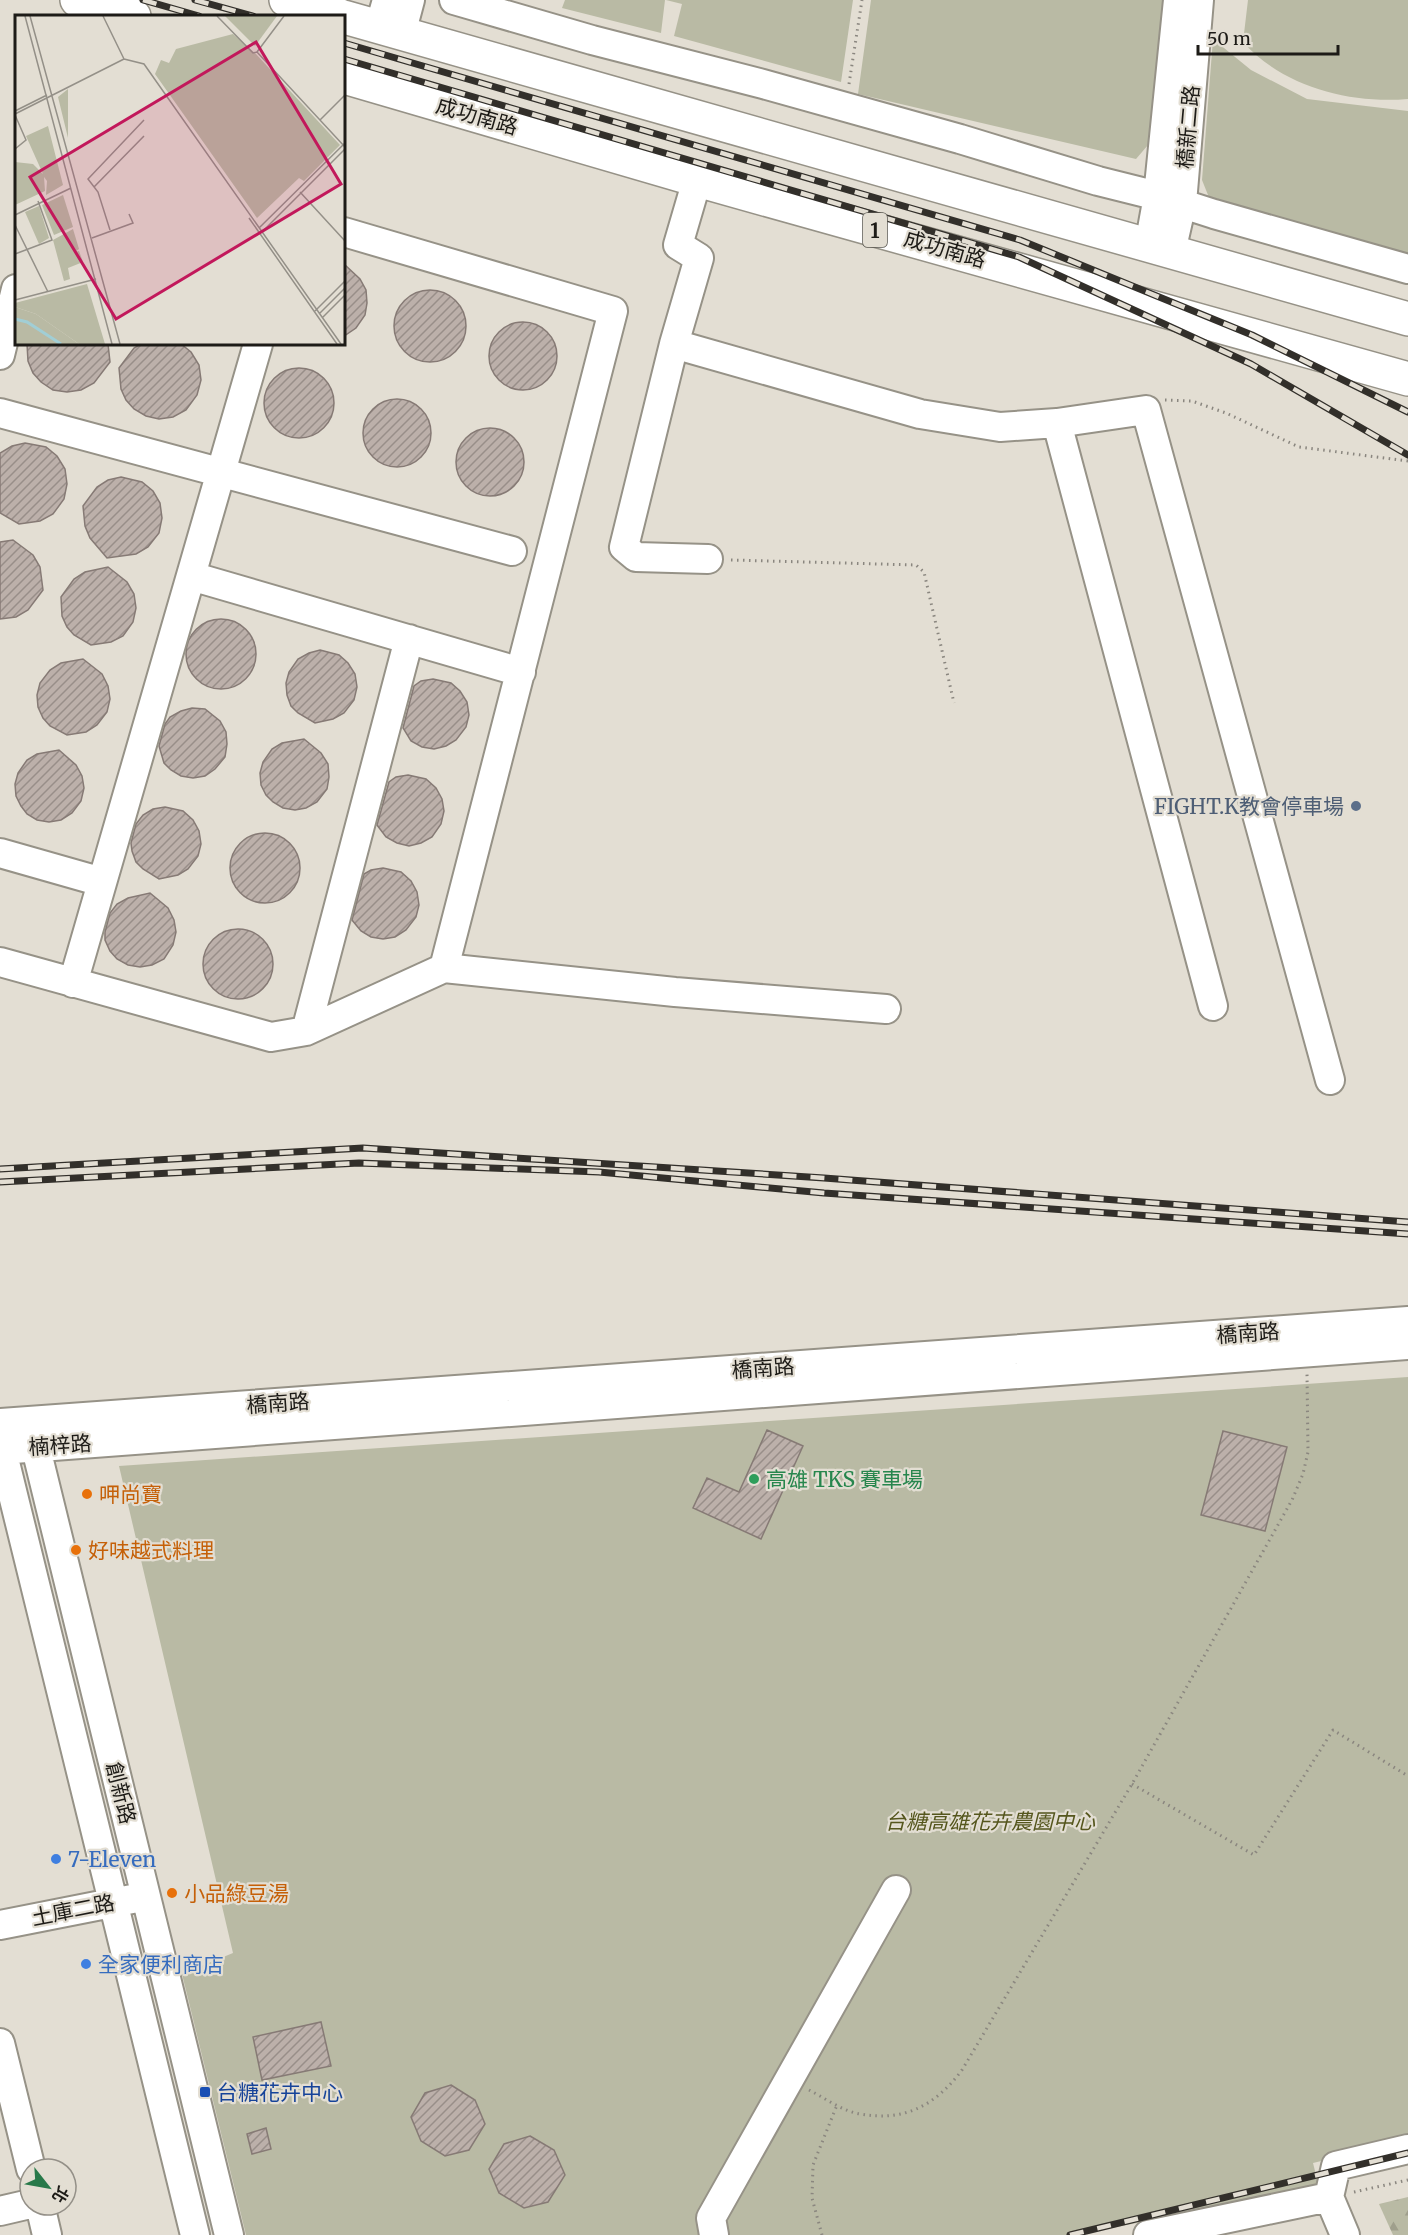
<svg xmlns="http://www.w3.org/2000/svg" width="1408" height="2235" font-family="Merriweather,'Noto Sans TC',serif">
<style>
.green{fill:#b9baa4}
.forest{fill:url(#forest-firs)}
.building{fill:url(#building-hatch);stroke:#867a75;stroke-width:1.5}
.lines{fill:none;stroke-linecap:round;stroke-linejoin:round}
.minor-casing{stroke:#969287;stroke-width:32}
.major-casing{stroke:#969287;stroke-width:36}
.path{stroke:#8a867f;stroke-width:3;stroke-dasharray:1.5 4.5;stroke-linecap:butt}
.minor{stroke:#fff;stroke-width:28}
.major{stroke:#fff;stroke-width:33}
.rail-casing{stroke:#322f2a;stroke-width:7}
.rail{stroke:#e3ded3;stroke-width:4.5;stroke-dasharray:14;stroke-linecap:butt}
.service-dot{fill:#5c6f8a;stroke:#e3ded3;stroke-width:2}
.leisure-dot{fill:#2e9e5b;stroke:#e3ded3;stroke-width:2}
.food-dot{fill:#e8710a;stroke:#e3ded3;stroke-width:2}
.shop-dot{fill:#3f7fe0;stroke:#e3ded3;stroke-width:2}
.transit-dot{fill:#1a4fb4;stroke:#e3ded3;stroke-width:2}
.labels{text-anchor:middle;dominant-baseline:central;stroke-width:4.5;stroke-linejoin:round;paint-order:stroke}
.shield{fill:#e3ded3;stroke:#58564f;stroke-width:1.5}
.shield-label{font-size:20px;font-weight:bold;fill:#1d1b17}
.street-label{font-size:21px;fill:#1d1b17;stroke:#e3ded3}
.service-label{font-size:21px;fill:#4e5e75;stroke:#e3ded3;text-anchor:end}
.leisure-label{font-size:21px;fill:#27864d;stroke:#e3ded3;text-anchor:start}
.food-label{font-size:21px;fill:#c56008;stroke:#e3ded3;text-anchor:start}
.park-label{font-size:21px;font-style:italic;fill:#55561d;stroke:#e3ded3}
.shop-label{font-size:21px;fill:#366cbe;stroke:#e3ded3;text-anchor:start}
.transit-label{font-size:21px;fill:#164399;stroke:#e3ded3;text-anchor:start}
.inset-river{fill:none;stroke:#a1ced5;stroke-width:3}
.inset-road{fill:none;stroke:#949088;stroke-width:1.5}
.view{fill:#c2185b;fill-opacity:0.15;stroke:#c2185b;stroke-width:3}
.inset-edge{fill:none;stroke:#1d1b17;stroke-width:3}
</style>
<defs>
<pattern id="forest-firs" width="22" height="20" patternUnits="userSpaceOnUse" patternTransform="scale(1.5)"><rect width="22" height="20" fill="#b9baa4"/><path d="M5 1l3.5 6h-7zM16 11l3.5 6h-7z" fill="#9f9f8c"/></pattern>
<pattern id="building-hatch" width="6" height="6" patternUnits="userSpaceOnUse" patternTransform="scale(1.5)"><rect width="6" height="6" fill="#bcb0aa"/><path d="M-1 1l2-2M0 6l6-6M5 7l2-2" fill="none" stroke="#988e89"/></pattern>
</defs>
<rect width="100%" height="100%" fill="#e3ded3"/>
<!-- green -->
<path class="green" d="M565,0h100l-4,33 -99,-25z
M666,0h187l-12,82 -167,-46 8,-32z
M871,0h293l-16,145 -12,14 -278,-65z
M1248,0h160v99c-58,5 -125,-12 -165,-57z
M1213,39l38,31 56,29 101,12v150l-196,-56 -10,-25z
M1408,1377v763l-95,23 6,24 -243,48h-830l-64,-261 51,-21 -114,-487z"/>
<!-- forest -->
<path class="forest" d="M1408,2197v38h-15l-14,-31z"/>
<!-- building -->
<path class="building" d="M344,264l16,15 6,11 1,13 -2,12 -9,13 -12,8z
M394 326a36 36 0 1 1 72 0a36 36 0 1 1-72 0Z
M489 356a34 34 0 1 1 68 0a34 34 0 1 1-68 0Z
M27,344h81l2,18 -16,21 -13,7 -14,2 -14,-2 -12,-8 -8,-9 -5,-12z
M141,344h40l10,8 8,13 2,15 -4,15 -11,15 -13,7 -14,2 -13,-3 -12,-7 -8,-9 -5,-11 -2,-21 15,-20z
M264 403a35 35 0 1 1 70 0a35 35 0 1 1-70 0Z
M363 433a34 34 0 1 1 68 0a34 34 0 1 1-68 0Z
M456 462a34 34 0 1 1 68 0a34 34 0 1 1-68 0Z
M25,443l21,4 11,9 8,13 2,15 -3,15 -11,15 -13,7 -21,3 -19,-11v-60l12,-7z
M121,477l21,5 11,9 7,12 2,15 -3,15 -11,14 -12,7 -29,4 -17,-20 -5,-12 -2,-20 14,-19 11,-7z
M13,540l20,15 7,12 3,23 -15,20 -12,7 -16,2v-77z
M108,567l19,15 7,12 2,14 -3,14 -10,14 -12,6 -20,3 -17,-10 -7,-8 -5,-11 -1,-19 13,-18 11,-7z
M186 654a35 35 0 1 1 70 0a35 35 0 1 1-70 0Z
M320,650l19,5 9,8 7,11 2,13 -3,13 -10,13 -11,6 -18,4 -17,-10 -7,-7 -4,-11 -1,-12 3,-11 9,-13 11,-6z
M83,659l19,15 6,12 2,13 -3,13 -10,13 -11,7 -19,3 -17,-9 -7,-8 -5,-11 -1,-12 3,-12 10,-13 11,-7z
M433,679l18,4 9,8 7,11 2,13 -3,12 -10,13 -10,6 -12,3 -12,-2 -11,-6 -8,-13 11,-42 7,-5z
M192,708l13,1 15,12 6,11 1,12 -2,13 -10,12 -10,7 -12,2 -12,-2 -10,-6 -7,-7 -5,-17 6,-22 5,-7 11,-6z
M304,739l17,14 7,11 1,13 -2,12 -10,13 -11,6 -11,2 -12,-2 -10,-6 -7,-7 -5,-10 -1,-12 3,-11 9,-13 10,-6z
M59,750l17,15 6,11 2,12 -3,13 -9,12 -11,7 -12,2 -12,-2 -10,-6 -6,-8 -5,-10 -1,-12 3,-11 9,-13 10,-6z
M408,775l18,4 10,9 6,11 2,12 -3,13 -9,13 -11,6 -12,3 -12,-3 -11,-6 -9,-12 12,-43 7,-5z
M165,807l18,4 10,9 6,11 2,13 -3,12 -10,13 -10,6 -19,4 -16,-10 -7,-7 -4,-11 -1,-8 5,-19 7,-9 10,-6z
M230 868a35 35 0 1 1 70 0a35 35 0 1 1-70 0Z
M383,868l18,4 10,9 6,11 2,13 -3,12 -10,13 -11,7 -12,2 -12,-2 -10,-6 -9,-11 12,-46 7,-4z
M150,893l18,15 6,12 2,12 -3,13 -9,14 -12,6 -12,2 -12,-2 -11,-6 -7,-8 -5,-11v-8l5,-19 7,-9 11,-6z
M203 964a35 35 0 1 1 70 0a35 35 0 1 1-70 0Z
M767,1430l36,16 -42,93 -68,-31 14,-30 32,14z
M1223,1431l64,16 -22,84 -64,-16z
M321,2022l10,44 -69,14 -9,-43z
M451,2085l24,15 10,24 -16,26 -24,6 -24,-15 -10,-24 14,-24z
M266,2128l5,21 -19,5 -5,-20z
M530,2136l24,14 11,25 -17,27 -24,6 -25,-15 -10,-24 15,-25z"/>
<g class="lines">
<!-- minor casing -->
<g class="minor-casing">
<path id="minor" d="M454,0l138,40 171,44 197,55 138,42 60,15 56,18 194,55
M379,28l8,-28
M401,34l9,-34
M697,180l-19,65 21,13 -25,86 -50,203 12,10 72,2
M344,232l269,79 -169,657
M1149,246l9,-50 20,-196
M1171,252l11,-49 17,-203
M674,344l246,70 80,13 57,-4 89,-13 184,670
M0,355l16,-66
M0,413l512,138
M1057,423l156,583
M191,576l330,96
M0,853l102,29
M0,962l271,75 35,-6 138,-63 231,24 211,17
M73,983l185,-639
M306,1031l103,-392
M0,1423l1408,-102
M31,1428l198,807
M0,1442l195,793
M0,1450l1408,-105
M0,1925l132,-26
M0,2043l31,126
M1329,2197l7,-31 72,-17
M1329,2197l16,38
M40,2205l7,30
M0,2211l30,-7
M714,2235l-3,-17 185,-328
M1148,2235l181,-38"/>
</g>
<!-- major casing -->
<g class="major-casing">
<path id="major" d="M77,0l57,16
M286,0l55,16
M344,17l1064,302
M344,77l353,103 711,199"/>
</g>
<!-- path -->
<path class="path" d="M849,84l13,-84
M1165,400l27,1 34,12 73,34 109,14
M731,560l185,5 8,7 30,131
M1132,1784l122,71 79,-125 75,46
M809,2090c16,8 33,21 51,24 45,8 76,-9 102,-44l170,-286 160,-284 11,-26 5,-22 -1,-78
M1354,2192l54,-12
M822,2235l-10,-37 1,-33 24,-60"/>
<!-- minor -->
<use href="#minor" class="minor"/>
<!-- major -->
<use href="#major" class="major"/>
<!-- rail casing -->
<g class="rail-casing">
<path id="rail" d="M143,0l56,16
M195,0l58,16
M344,43l676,197 232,95 156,77
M344,59l675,198 232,107 157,91
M0,1169l363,-21 461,30 584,44
M0,1182l359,-19 240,9 225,21 584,41
M1070,2235l338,-82"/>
</g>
<!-- rail -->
<use href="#rail" class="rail"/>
</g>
<!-- markers -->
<circle class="service-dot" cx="1356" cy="806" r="6"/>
<circle class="leisure-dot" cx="754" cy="1479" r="6"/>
<g class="food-dot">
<circle cx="87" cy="1494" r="6"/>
<circle cx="76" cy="1550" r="6"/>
<circle cx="172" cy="1893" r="6"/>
</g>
<g class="shop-dot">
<circle cx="56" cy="1859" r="6"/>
<circle cx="86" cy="1964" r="6"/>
</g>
<rect class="transit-dot" x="199" y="2086" width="12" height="12" rx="3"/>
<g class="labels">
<!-- shield labels -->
<rect class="shield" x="863" y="213" width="24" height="34" rx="4.5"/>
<g class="shield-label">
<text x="875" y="230">1</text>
</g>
<!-- street labels -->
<g class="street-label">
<text transform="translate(477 116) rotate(16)">成功南路</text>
<text transform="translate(1188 127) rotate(-85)">橋新二路</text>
<text transform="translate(945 249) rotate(16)">成功南路</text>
<text transform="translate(1248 1333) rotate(-4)">橋南路</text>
<text transform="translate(763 1368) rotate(-4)">橋南路</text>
<text transform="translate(278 1403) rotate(-4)">橋南路</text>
<text transform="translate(60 1445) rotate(-4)">楠梓路</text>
<text transform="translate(121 1793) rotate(76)">創新路</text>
<text transform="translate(73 1910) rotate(-11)">土庫二路</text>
</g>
<!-- service labels -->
<g class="service-label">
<text x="1344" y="806">FIGHT.K教會停車場</text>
</g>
<!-- leisure labels -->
<g class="leisure-label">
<text x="766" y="1479">高雄 TKS 賽車場</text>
</g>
<!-- food labels -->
<g class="food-label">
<text x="99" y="1494">呷尚寶</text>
<text x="88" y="1550">好味越式料理</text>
<text x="184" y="1893">小品綠豆湯</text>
</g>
<!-- park labels -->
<g class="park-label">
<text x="990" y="1821">台糖高雄花卉農園中心</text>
</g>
<!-- shop labels -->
<g class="shop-label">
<text x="68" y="1859">7-Eleven</text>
<text x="98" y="1964">全家便利商店</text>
</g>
<!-- transit labels -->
<g class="transit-label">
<text x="217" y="2092">台糖花卉中心</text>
</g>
</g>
<!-- overview -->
<g transform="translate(15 15)">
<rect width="330" height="330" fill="#e3ded3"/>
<path d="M218,19l23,20 84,91 -36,36 -5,-3 -42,40 -102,-144 6,-14 8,3 7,-14zM53,74v49l-10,-41zM33,111l15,59 -17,10 1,-14 -3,-4 1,14 -30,14v-43l18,2 10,10 -17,-38zM48,180l10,32 -19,8 -12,-30zM24,191l10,32 -10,6 -14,-32zM58,214l6,20 -4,3 4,-1 4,11 -15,6 2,11 -6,2 -11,-41zM72,269l18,60h-26l-43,-30 -21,-7v-4z" fill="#b9baa4"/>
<path d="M210,1h52l-22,30z" fill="#b9baa4"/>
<path d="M0,292l21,7 43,30h-64z" fill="#b9baa4"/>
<path class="inset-river" d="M0,304l12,3 34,22"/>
<path class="inset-road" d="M10,1l87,328M15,1l90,328M88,1l21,43M202,1l36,37 4,-1 88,95M242,37l27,-36M109,44l20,5 197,280M0,96l32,-16M0,99l109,-55M0,100l11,25 -11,9M305,105l25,-25M79,172l50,-51M285,177l45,49M0,200l56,-27M234,203l88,126M0,210l33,67M244,213l86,-85M95,215l-12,-38 -10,-13 56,-59M247,217l83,-83M77,223l41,-15 -4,-9M0,239l37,-14 -14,-39M0,285l81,-21M300,296l30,-30M304,299l26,-26M307,303l23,-23"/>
<path class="view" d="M241,27l85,142 -225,135 -86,-142z"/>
<rect width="330" height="330" class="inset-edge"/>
</g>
<!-- north arrow -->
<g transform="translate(48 2187) rotate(121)"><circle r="28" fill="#e3ded3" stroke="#949088" stroke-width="1.5"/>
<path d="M0-4.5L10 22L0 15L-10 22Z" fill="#28794a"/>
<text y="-9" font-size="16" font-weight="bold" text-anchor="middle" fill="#1d1b17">北</text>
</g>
<!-- scale -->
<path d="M1198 45v9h140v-9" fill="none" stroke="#1d1b17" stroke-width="3"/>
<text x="1207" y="45" font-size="18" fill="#1d1b17" stroke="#e3ded3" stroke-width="4.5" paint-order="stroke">50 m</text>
</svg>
